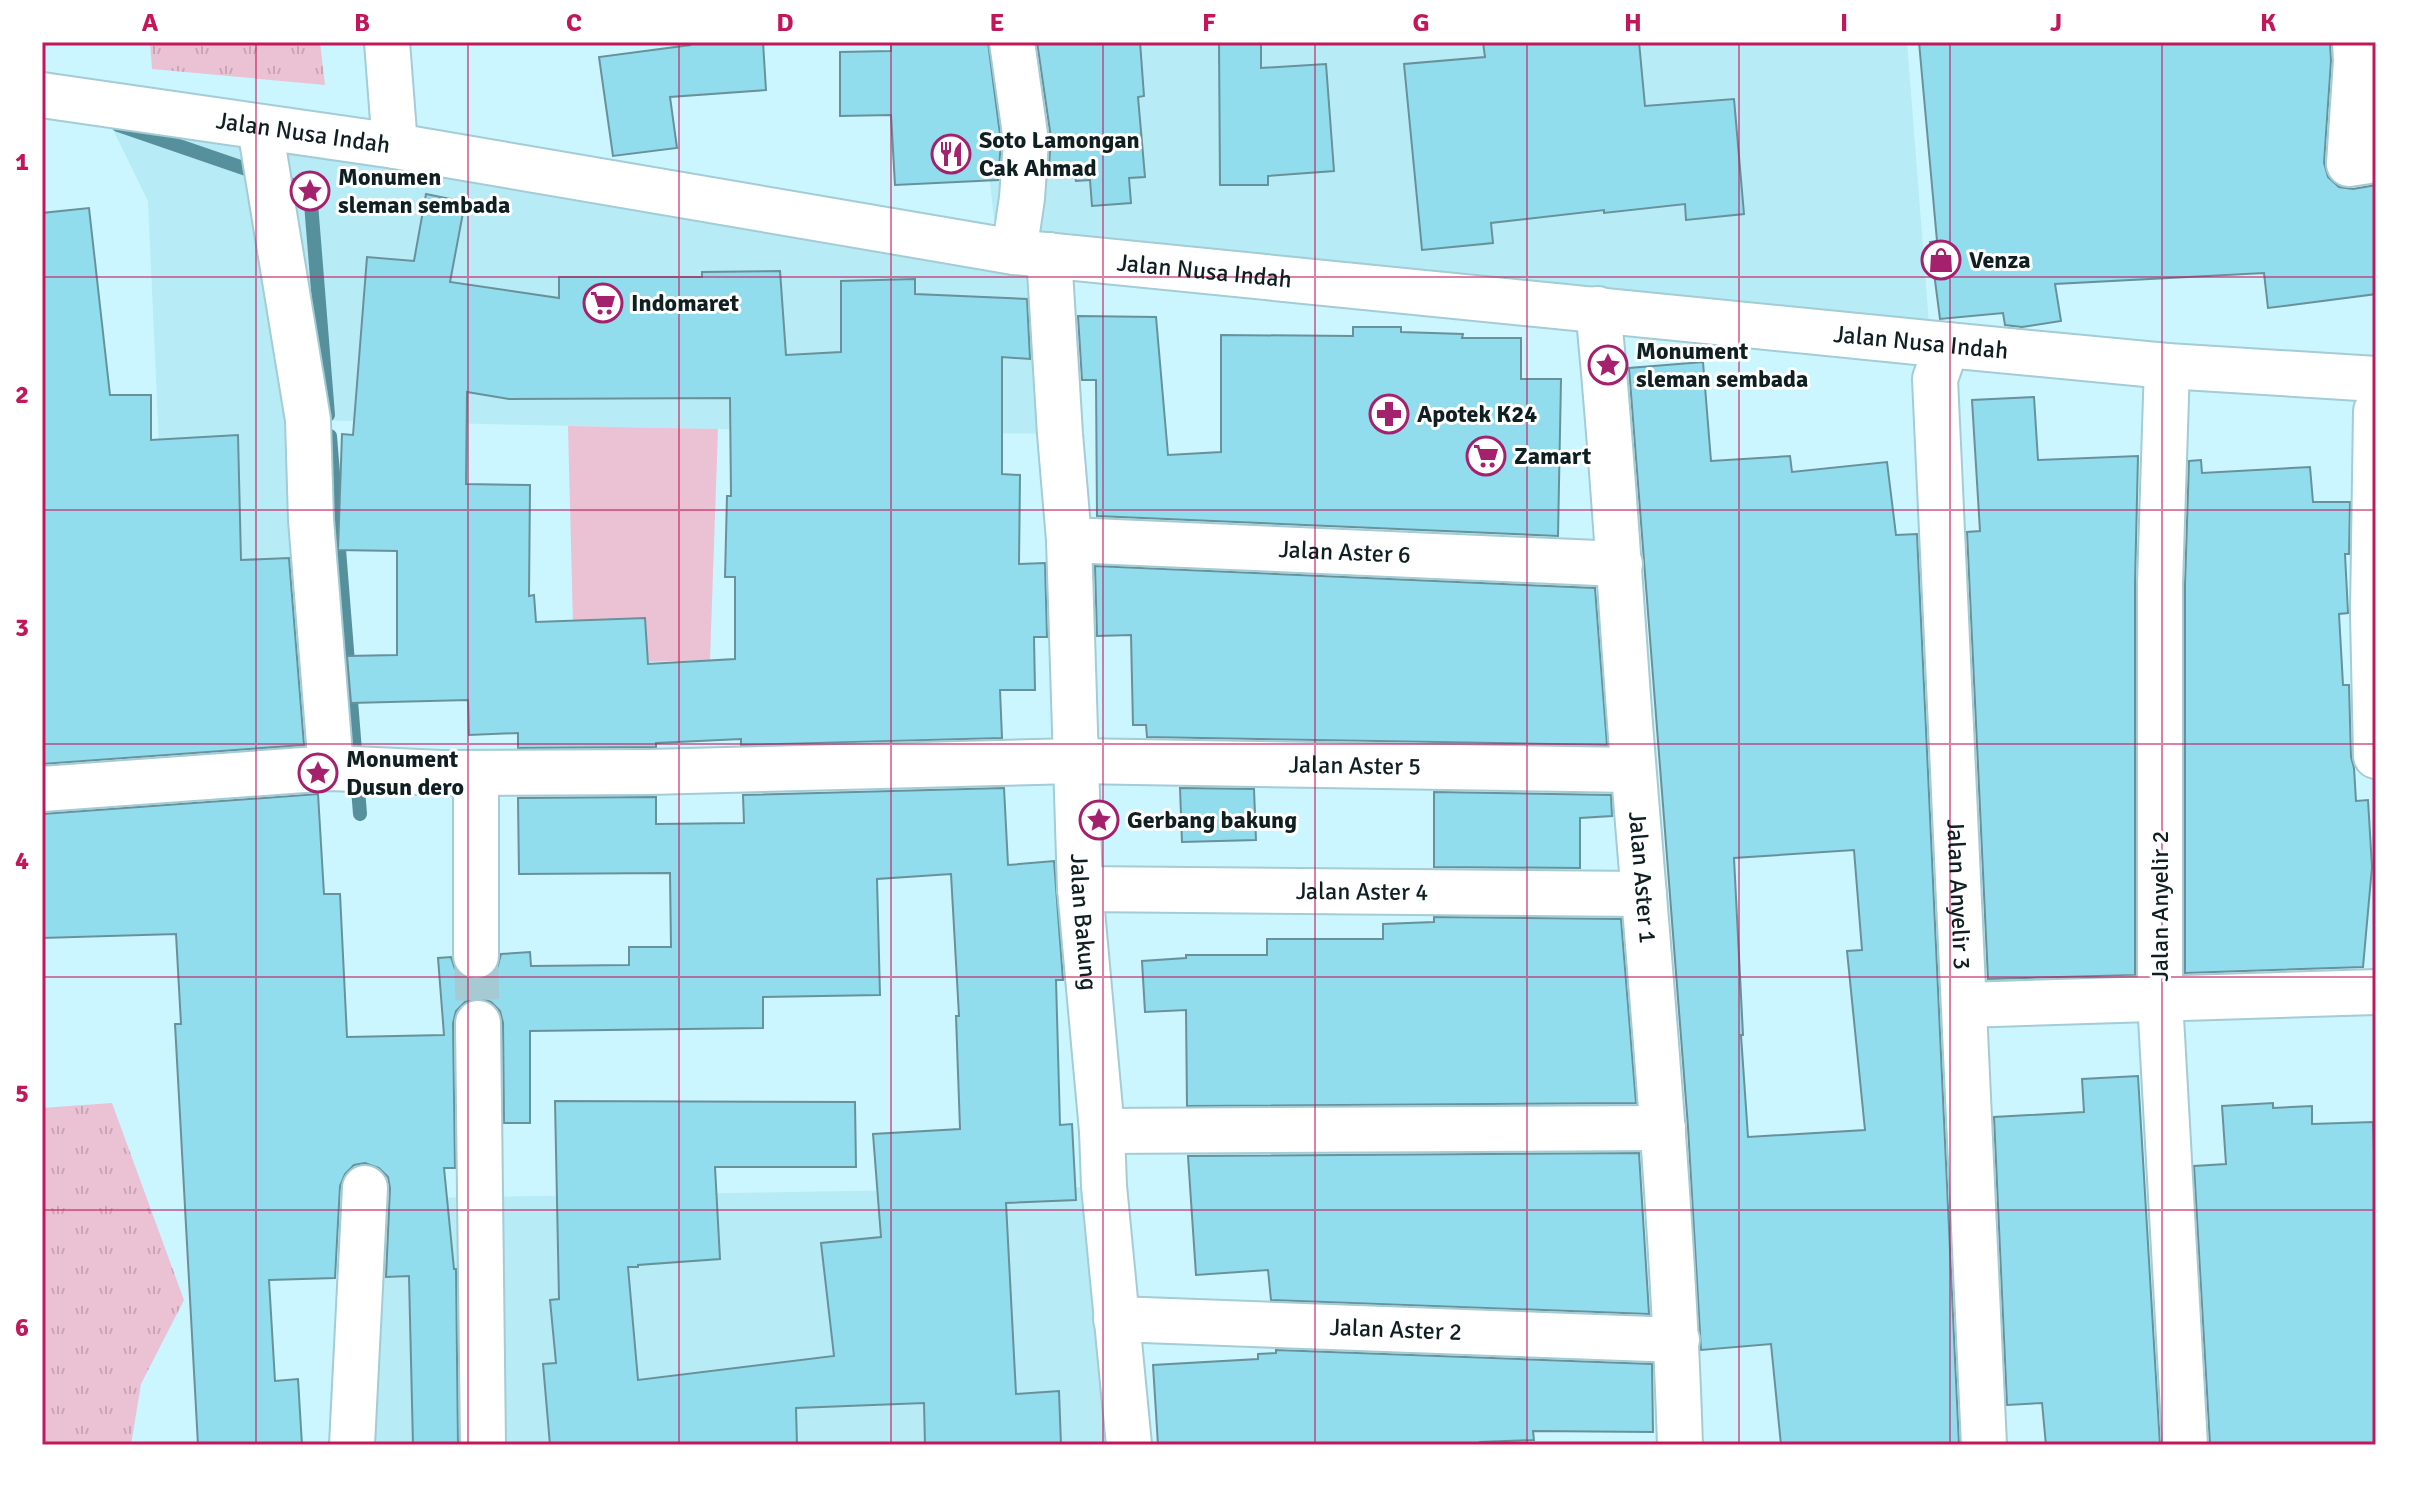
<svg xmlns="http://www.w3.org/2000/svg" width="2418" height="1487" font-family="Signika,sans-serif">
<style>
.built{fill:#b7ebf6}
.grass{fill:#ebc2d3}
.park{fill:url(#park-tufts)}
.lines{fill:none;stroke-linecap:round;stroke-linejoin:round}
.stream{stroke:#56909c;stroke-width:14}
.building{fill:#91dded;stroke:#69919a;stroke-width:2;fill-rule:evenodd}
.minor-tunnel{stroke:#a5cad3;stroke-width:44;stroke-dasharray:44 22;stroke-linecap:butt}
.minor-casing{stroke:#a3ccd5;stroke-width:48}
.major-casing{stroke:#a3ccd5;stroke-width:48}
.minor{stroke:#fff;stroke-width:44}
.major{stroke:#fff;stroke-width:44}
.grid{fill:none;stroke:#c2185b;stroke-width:2;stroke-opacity:0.55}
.labels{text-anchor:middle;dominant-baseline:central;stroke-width:6;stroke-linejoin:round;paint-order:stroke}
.street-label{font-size:24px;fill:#0f1f22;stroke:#fff}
.poi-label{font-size:24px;font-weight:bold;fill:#0f1f22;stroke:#fff;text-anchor:start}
.neatline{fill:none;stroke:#c2185b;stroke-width:3}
.grid-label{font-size:26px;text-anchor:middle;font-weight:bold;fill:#c2185b}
</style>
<defs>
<pattern id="park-tufts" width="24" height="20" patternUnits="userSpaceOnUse" patternTransform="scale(2)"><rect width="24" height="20" fill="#ebc2d3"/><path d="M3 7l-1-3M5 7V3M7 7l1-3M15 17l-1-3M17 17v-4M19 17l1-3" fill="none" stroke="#c8a6b5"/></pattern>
</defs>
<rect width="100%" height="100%" fill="#cbf5ff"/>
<!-- built -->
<path class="built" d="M976,42h931l23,295 -889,-67 19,164 -342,-5 -410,-9 16,355 -150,3 -26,-577 -51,-104 163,6 35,232 -30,-231 773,166 -42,-30z
M1095,1187l16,258h-755l5,-246z"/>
<!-- grass -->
<path class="grass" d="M568,426l150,3 -8,231 -136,4z"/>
<!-- park -->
<path class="park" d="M150,42h170l5,43 -173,-16z
M112,1103l72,197 -43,84 -10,61h-89v-337z"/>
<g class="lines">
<!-- stream -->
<path class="stream" d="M118,125l192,66 18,224
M330,436l30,378"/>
</g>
<!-- building -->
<path class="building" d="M690,42h73l3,48 -96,7 7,51 -64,8 -14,-99 91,-12z
M891,42h97l13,100 -3,38 -103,5 -4,-70 -51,1v-64l51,-1z
M1037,42h103l4,54 -6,1 7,80 -16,1 2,25 -39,3 -2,-26 -14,1 -1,-4 -27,1 3,-40z
M1219,42h42v26l65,-4 8,107 -66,5v9h-48z
M1483,42h156l6,64 89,-7 10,115 -58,6 -1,-16 -81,9v-3l-113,13 2,20 -71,7 -18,-186 81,-7z
M1919,42h411l1,19 -7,102 4,14 11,10 14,2 23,-4v109l-108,14 -4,-35 -209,11 6,37 -39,6 -17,-2 -2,-12 -63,6 -10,-77 7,-1z
M426,194l39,8 -15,80 109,16v-21h143v-5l78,-1 6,84 55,-3v-71l74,-2v15l112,5 3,60 -28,-2v117l18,1 -1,89 26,-1 2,74h-13l1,53h-35l2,48 -261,7v-6l-85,4v4l-138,1v-15l-49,2 -1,-35 -117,3 -4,-47 50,-1v-104l-59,-1 4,-116 11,1 14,-178 47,4zM467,392l42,7 221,-1 1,98h-4l-2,81h10v82l-87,5 -3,-46 -109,4 -2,-27 -5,1 1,-111 -64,-1z
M89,208l21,187h41v45l87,-5 3,125 48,-2 15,187 -262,19v-551z
M1078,316l78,1 12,138 53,-3v-117l132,1v-9h48v5l62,2 -1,4h59v41h40l-3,157 -461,-20 -1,-136h-14z
M1703,362l8,99 79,-5 2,16 95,-10 9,73 21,-1 42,911h-178l-10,-101 -70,6 -13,-223 -59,-759zM1854,850l8,100 -15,1 18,179 -117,7 -7,-102h2l-9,-177z
M2034,397l4,63 100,-4 -3,128v391l-147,4 -21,-447 13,-1 -8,-131z
M2201,460l1,13 108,-6 3,35h37l-1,52h-4l3,59 -9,1 4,71h6l2,72 3,11 2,33 12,-1 4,67 -9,100 -178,6v-389l4,-123z
M1095,566l500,22 12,157 -460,-8 -1,-12h-13l-2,-90 -34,1z
M1004,788l4,77 46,-4 9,119h-7l4,145 12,-1 4,76 -70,3 10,191 43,-3 2,54h-136l-1,-42 -128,5 1,37h-247l-7,-81 13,-1 -6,-63 9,-1 -4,-198 300,1 1,65h-141l5,92 -82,6v2h-10l10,113 196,-24 -13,-113 60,-6 -8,-103 87,-5 -4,-113h3l-8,-142 -74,5 3,116 -117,2v31l-233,3v92h-26l-1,-100 -3,-12 -9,-9 -13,-4 -13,4 -9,9 -3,12 2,145h-11l10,101h2l2,176h-45l-4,-169 -23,1 4,-89 -2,-11 -9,-9 -14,-5 -11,2 -9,9 -5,12 -5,92 -66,2 6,101 23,-2 4,66h-104l-23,-421h6l-5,-90 -134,4v-124l276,-20 6,100h16l7,143 97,-2 -6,-77 13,-1 4,12 8,8 14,4 11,-3 9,-9 4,-15 29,-2 1,14 98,-1v-18h42l-1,-74 -151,1 -1,-76 138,-1v27l88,-1 -1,-28z
M1180,788l74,1 2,51 -74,2z
M1434,792l177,3 1,21 -32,2v50l-146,-1z
M1434,917l187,2 15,184 -449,3 -1,-96 -41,2 -3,-51 44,-3v-3h81v-16h116v-15l51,-2z
M2138,1076l22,369h-114l-4,-42 -35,2 -13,-288 90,-5 -2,-33z
M2273,1103v5l39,-2v18l61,-2 3,86v237h-166l-16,-279 32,-2 -4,-58z
M1639,1153l10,161 -378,-14 -3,-30 -72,5 -8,-119z
M1276,1350l376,14 1,68 -120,-1 1,9 -54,2v3h-322l-5,-80 105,-6v-5l18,-1z"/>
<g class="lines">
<!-- minor-tunnel -->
<path class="minor-tunnel" d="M476,956l2,67"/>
<!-- minor casing -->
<g class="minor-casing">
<g id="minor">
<path d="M387,42l8,104"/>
<path d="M1012,42l14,99 -4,57 -8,54"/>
<path d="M2355,42l1,19 -7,103 27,-4"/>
<path d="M260,128l48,292 3,100 20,248"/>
<path id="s1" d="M1049,255l11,179 9,106 11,349 22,242 2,55 25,259"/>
<path id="s2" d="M1598,309c16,155 23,310 36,465 18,224 39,447 46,671"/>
<path id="s3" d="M1947,345l-12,34 49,1066"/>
<path d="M2167,366l-7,218v416l25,445"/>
<path d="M2376,411l-3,202 3,143"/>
<path id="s4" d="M1069,540l551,24"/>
<path d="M476,773v183"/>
<path id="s5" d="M42,789l289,-21 110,5 208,-1 426,-11 558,9"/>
<path id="s6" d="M1080,889l564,5"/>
<path d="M1964,1005l412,-13"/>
<path d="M478,1023l5,422"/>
<path d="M1102,1131l561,-3"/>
<path id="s7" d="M1116,1319l561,21"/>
<path d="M352,1445l13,-257"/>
</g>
</g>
<!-- major casing -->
<g class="major-casing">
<g id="major">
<path id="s8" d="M42,95l353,51 619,106 933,93 220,21 209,13"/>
</g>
</g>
<!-- minor -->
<use href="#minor" class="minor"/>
<!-- major -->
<use href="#major" class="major"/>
</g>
<!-- grid -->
<path class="grid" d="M256,42v1403M468,42v1403M679,42v1403M891,42v1403M1103,42v1403M1315,42v1403M1527,42v1403M1739,42v1403M1950,42v1403M2162,42v1403M42,277h2334M42,510h2334M42,744h2334M42,977h2334M42,1210h2334"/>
<!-- icons -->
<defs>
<g id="restaurant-ring" transform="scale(2)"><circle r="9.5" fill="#fff" stroke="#a6216d" stroke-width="1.5"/><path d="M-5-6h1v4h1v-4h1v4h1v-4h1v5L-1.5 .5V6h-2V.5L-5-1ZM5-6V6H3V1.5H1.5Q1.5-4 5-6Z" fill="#a6216d"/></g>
<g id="sight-ring" transform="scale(2)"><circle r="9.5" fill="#fff" stroke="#a6216d" stroke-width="1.5"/><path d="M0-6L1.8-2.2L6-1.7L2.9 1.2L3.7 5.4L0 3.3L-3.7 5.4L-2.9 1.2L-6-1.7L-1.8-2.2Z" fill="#a6216d"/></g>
<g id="shop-ring" transform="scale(2)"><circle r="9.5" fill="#fff" stroke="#a6216d" stroke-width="1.5"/><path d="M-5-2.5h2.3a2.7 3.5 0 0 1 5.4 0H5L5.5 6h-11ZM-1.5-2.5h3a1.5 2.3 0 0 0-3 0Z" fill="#a6216d"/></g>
<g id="supermarket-ring" transform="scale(2)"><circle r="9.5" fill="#fff" stroke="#a6216d" stroke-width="1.5"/><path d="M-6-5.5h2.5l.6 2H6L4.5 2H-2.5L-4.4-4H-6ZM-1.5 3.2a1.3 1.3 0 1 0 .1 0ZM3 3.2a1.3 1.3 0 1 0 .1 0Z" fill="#a6216d"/></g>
<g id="pharmacy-ring" transform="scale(2)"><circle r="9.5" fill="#fff" stroke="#a6216d" stroke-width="1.5"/><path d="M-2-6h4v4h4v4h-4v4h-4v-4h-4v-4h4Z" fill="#a6216d"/></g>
</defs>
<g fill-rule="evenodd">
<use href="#restaurant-ring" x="951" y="154"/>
<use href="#sight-ring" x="310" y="191"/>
<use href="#shop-ring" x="1941" y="260"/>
<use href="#supermarket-ring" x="603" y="303"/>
<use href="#sight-ring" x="1608" y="365"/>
<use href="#pharmacy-ring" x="1389" y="414"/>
<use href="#supermarket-ring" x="1486" y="456"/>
<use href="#sight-ring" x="318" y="773"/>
<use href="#sight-ring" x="1099" y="820"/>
</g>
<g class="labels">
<!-- street labels -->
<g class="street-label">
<text stroke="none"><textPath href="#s8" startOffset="264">Jalan Nusa Indah</textPath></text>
<text stroke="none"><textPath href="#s8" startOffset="1176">Jalan Nusa Indah</textPath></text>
<text stroke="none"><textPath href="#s8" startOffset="1896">Jalan Nusa Indah</textPath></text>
<text stroke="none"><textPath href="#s4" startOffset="276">Jalan Aster 6</textPath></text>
<text stroke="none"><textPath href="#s5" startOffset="1314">Jalan Aster 5</textPath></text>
<text stroke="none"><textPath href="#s2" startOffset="570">Jalan Aster 1</textPath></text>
<text stroke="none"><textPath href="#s6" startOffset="282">Jalan Aster 4</textPath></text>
<text stroke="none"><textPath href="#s3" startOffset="552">Jalan Anyelir 3</textPath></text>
<text transform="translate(2160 906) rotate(-90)">Jalan Anyelir 2</text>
<text stroke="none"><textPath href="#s1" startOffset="668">Jalan Bakung</textPath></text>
<text stroke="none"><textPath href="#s7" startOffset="280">Jalan Aster 2</textPath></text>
</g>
<!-- poi labels -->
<g class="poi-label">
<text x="979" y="140">Soto Lamongan<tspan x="979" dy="28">Cak Ahmad</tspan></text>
<text x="338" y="177">Monumen<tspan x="338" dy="28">sleman sembada</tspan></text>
<text x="1969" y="260">Venza</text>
<text x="631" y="303">Indomaret</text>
<text x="1636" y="351">Monument<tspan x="1636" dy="28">sleman sembada</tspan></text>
<text x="1417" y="414">Apotek K24</text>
<text x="1514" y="456">Zamart</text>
<text x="346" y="759">Monument<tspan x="346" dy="28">Dusun dero</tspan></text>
<text x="1127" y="820">Gerbang bakung</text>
</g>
</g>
<!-- border -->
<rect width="2418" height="1487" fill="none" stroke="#ffffff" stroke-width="88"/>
<rect x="44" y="44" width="2330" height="1399" class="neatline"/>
<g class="grid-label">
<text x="150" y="31">A</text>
<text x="362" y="31">B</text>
<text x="574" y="31">C</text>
<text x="785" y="31">D</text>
<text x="997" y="31">E</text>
<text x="1209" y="31">F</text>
<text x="1421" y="31">G</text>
<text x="1633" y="31">H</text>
<text x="1844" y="31">I</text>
<text x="2056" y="31">J</text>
<text x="2268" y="31">K</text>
<text x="22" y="170">1</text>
<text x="22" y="403">2</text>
<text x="22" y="636">3</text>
<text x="22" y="869">4</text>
<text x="22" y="1102">5</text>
<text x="22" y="1336">6</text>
</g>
</svg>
